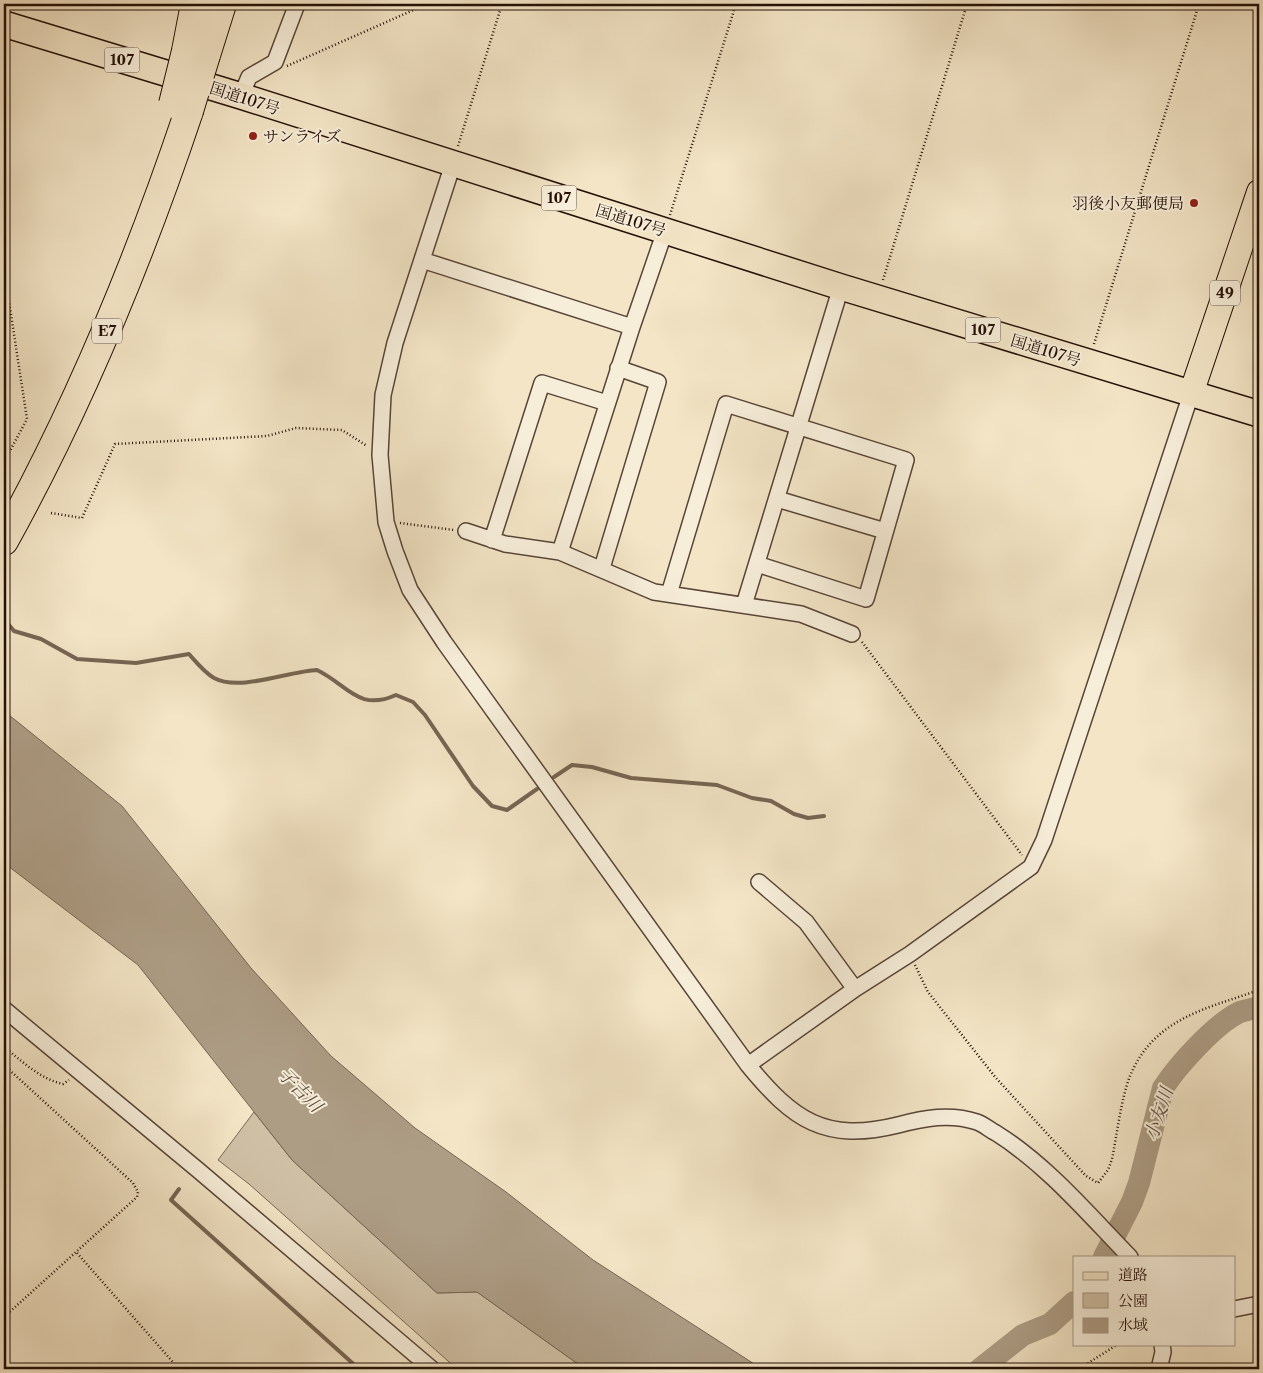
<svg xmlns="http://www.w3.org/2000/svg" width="1263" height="1373" font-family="'Libre Caslon Text','Noto Serif JP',serif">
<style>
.green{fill:#d0c1a6;stroke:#7a6856}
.water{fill:#ad9d85;stroke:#776553}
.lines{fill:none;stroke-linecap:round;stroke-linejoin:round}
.stream{stroke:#776553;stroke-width:4}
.river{stroke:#ad9d85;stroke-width:22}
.minor-casing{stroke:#584537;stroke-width:18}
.primary-casing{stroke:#251007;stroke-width:26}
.trunk-casing{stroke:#251007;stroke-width:28}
.motorway-casing{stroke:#251007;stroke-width:30}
.path{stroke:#251007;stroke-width:2.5;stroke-dasharray:1 2.5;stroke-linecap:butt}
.minor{stroke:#f7eeda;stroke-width:15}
.primary{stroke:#f3e5c6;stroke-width:24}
.trunk{stroke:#f3e5c6;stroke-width:25}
.motorway{stroke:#f3e5c6;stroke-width:28}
.motorway-bridge-casing{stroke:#251007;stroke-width:30;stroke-linecap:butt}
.motorway-bridge{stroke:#f3e5c6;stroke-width:28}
.poi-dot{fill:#8f2418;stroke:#f7eeda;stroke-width:2}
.labels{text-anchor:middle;stroke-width:4;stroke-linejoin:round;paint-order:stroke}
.shield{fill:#f7eeda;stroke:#645346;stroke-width:1}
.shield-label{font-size:15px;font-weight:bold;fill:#251007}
.street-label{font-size:16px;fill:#251007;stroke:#f7eeda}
.poi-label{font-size:16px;fill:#251007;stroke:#f7eeda;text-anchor:start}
.water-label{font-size:18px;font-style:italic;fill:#624f40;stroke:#f7eeda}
</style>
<rect width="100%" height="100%" fill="#f3e5c6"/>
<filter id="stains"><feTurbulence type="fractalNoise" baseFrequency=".004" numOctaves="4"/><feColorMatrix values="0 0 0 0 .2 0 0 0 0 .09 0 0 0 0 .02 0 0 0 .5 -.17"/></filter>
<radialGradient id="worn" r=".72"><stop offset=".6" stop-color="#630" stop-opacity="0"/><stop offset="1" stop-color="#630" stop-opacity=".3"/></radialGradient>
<path class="green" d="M254,1112L292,1160L437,1293L477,1292L585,1369H457L249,1184L218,1160Z"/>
<path class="water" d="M4,711L122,806L251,968L331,1056L415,1128L506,1192L593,1260L762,1369H585L477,1292L437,1293L292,1160L138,965L4,863Z"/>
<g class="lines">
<path class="stream" d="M4,619L14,631L41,639L77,659L136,663L189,654C197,663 204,672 214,678C240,692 289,671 317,670C348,685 358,712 396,695L413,702L425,715L473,786L492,806L507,810L537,789
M554,777L572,765L592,767L631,778L717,785L752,798L771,801L794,814L808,818L824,816
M179,1189L171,1200L359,1369"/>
<path class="river" d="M1104,1257L1132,1202L1139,1183L1163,1088C1178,1065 1216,1023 1240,1012C1246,1010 1253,1009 1259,1007
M980,1369L1023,1335L1050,1324L1074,1302"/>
<g class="minor-casing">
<path id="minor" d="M241,96L249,77L275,62L297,4
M453,164L395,343L383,395L380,455L386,522L395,551L410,590L444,642L748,1065C793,1120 825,1143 898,1125C924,1118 950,1113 977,1122C983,1124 990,1130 996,1133C1047,1165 1088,1214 1130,1257
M422,260L632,327
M777,499L885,531
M466,531L505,544L560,552L654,592L801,614L852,634
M492,540L542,383L607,403
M560,552L632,327L665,231
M602,568L658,382L618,368
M669,594L726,404L906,460L866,599L757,564
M744,605L841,287
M759,882L806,922L855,989
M4,1009L198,1170L432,1369
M748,1065L855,989L910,954L1031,867L1044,840L1191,394
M1234,1309L1259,1304
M1159,1369L1163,1352L1162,1344"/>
</g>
<g class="primary-casing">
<path id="primary" d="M1191,394L1259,192"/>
</g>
<g class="trunk-casing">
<path id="trunk" d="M4,24L241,96L841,287L1259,414"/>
</g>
<g class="motorway-casing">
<path id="motorway" d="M186,51L195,4
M206,55L222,4
M4,541C80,404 139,260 189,111"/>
</g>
<path class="path" d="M287,66L427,4
M458,146L502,4
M670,215L736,4
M4,269L27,419L4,462
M883,280L967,4
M1094,344L1199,4
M4,487L8,493
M51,513L82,518L115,444L267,436L296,428L342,430L367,446
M400,523L454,530
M862,642L1022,855
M915,965L928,992L996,1078L1086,1176L1098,1183L1108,1170L1112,1159C1117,1135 1121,1099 1130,1076C1154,1018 1206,1009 1259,990
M4,1047C22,1061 40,1079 63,1084L69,1080
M4,1065L133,1183L138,1192L137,1197L4,1317
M77,1253L179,1369
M1079,1369L1118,1344"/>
<use href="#minor" class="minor"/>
<use href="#primary" class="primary"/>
<use href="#trunk" class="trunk"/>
<use href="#motorway" class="motorway"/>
<g class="motorway-bridge-casing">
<path id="motorway-bridge" d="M173,104L186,51
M189,111L206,55"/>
</g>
<use href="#motorway-bridge" class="motorway-bridge"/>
</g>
<g class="poi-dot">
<circle cx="253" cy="136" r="5"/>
<circle cx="1194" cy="203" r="5"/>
</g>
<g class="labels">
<g class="shield">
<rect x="104.5" y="47.5" width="35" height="25" rx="4"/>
<rect x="541.5" y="185.5" width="35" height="25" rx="4"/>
<rect x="1210" y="280.5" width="30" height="25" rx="4"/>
<rect x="965.5" y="317.5" width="35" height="25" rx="4"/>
<rect x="92" y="318.5" width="30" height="25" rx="4"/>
</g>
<g class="shield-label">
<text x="122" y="65">107</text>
<text x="559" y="203">107</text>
<text x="1225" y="298">49</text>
<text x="983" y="335">107</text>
<text x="107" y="336">E7</text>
</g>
<g class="street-label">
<text transform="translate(245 98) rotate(18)" y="6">国道107号</text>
<text transform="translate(631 220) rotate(17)" y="6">国道107号</text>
<text transform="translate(1046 350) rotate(17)" y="6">国道107号</text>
</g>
<g class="poi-label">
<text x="263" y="142">サンライズ</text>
<text x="1184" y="209" text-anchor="end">羽後小友郵便局</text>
</g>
<g class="water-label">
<text transform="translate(300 1090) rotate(45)" y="6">子吉川</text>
<text transform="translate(1159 1114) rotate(-72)" y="6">小友川</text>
</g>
</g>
<rect width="1263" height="1373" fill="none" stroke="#f3e5c6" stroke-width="20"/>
<rect x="5" y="5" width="1253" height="1363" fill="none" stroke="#251007" stroke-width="2.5"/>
<rect x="10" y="10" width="1243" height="1353" fill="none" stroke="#251007"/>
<rect x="1073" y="1256" width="162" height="90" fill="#f7eeda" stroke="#a39586"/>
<rect x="1083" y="1272" width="25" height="8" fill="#f3e5c6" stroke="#a39586"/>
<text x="1118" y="1280" font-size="15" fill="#251007">道路</text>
<rect x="1083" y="1293" width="25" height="15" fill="#d0c1a6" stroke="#a39586"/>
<text x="1118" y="1306" font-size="15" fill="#251007">公園</text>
<rect x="1083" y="1318" width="25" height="15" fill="#ad9d85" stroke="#a39586"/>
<text x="1118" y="1330" font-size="15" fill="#251007">水域</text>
<rect width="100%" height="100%" filter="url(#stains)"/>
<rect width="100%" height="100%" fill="url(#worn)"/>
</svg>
